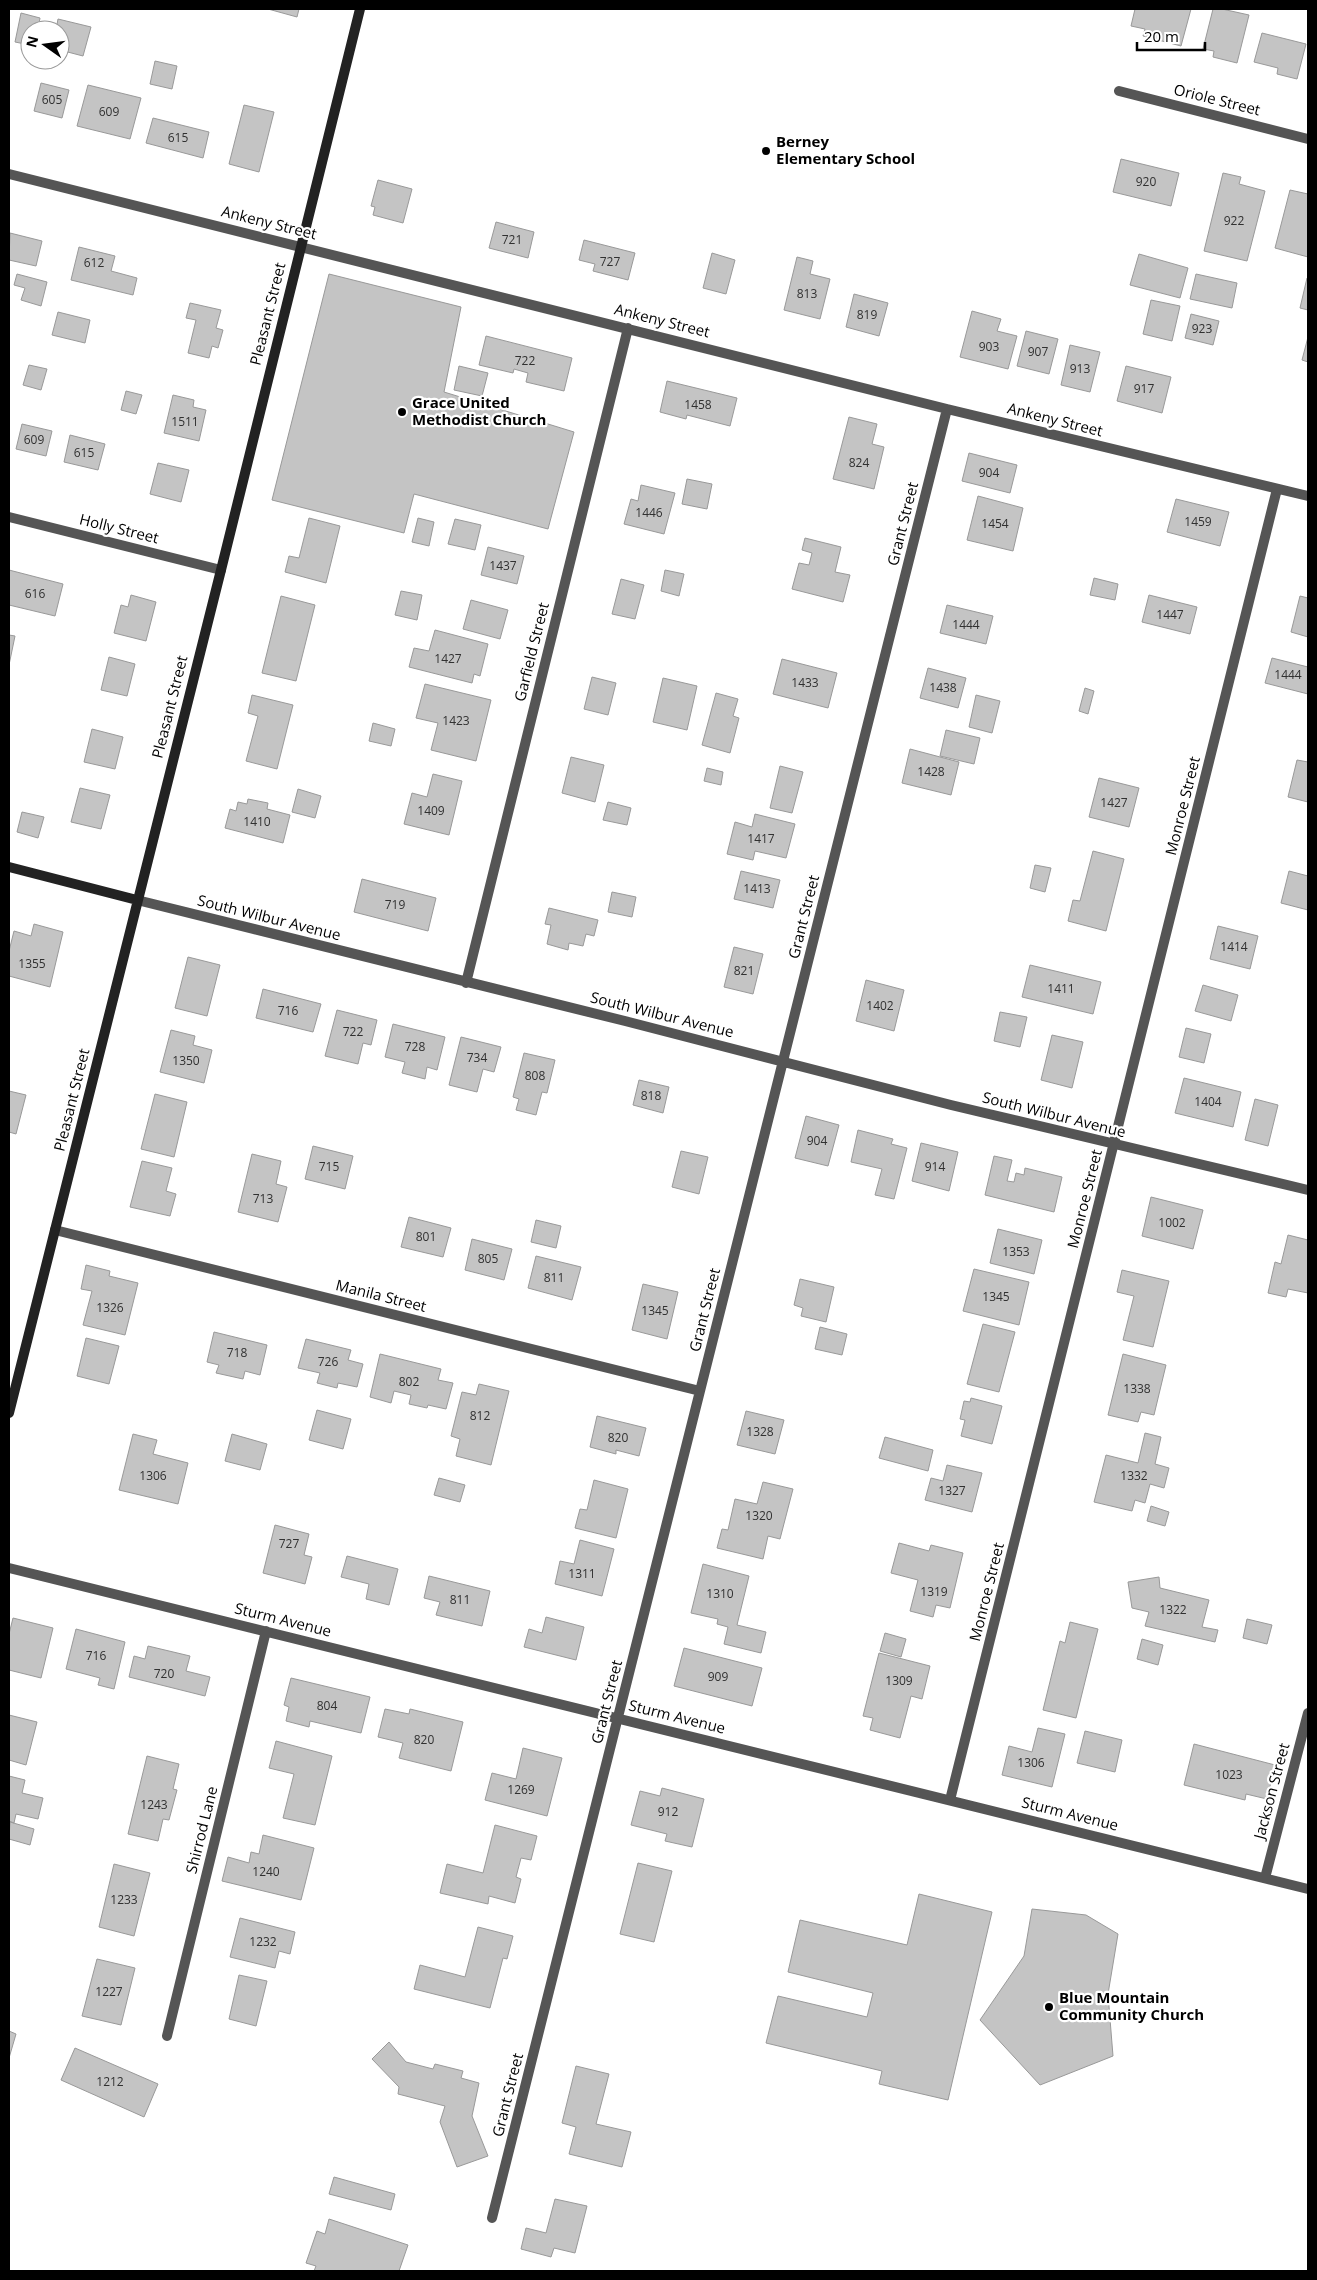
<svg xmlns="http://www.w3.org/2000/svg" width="1317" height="2280" font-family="'Open Sans',sans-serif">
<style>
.building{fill:#c4c4c4;stroke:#999}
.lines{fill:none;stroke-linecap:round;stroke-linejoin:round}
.street{stroke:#555;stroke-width:10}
.secondary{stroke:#222;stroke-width:10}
.poi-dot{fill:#000;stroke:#fff;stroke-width:2}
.labels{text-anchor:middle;stroke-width:4.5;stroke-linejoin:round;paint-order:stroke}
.number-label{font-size:12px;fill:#313131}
.street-label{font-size:15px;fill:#000;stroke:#fff}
.poi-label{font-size:15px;font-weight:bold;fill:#000;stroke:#fff;text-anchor:start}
</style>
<rect width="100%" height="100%" fill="#fff"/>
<path class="building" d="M268,9H299L297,17Z
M1135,9H1191L1181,46L1143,36L1145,29L1131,26Z
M1213,9H1222L1249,15L1237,63L1213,57L1214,51L1203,49Z
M21,13L40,18L38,30H30V45L15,42Z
M58,19L91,27L83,56L60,50V30H56Z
M1262,33L1306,44L1297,79L1277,74L1278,68L1254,62Z
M155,61L177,66L172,89L150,84Z
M41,83L69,90L62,118L34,111Z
M88,85L141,98L130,139L77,126Z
M244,105L274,112L259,172L229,164Z
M153,118L209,132L203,158L146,143Z
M1121,159L1179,173L1171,206L1113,192Z
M1223,173L1241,177L1239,184L1265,191L1247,261L1204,251Z
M378,180L412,189L403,223L373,215L375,207L371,206Z
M1290,190L1308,194V257L1275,248Z
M496,222L534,232L528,258L489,248Z
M10,233L42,241L36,266L9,260Z
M584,240L635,253L628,280L593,271L595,264L579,260Z
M79,247L115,256L111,271L137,278L133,295L71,280Z
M712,253L735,260L726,294L703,288Z
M1139,254L1188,268L1180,298L1130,285Z
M797,257L813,261L810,274L830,279L820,319L784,310Z
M17,274L47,282L41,306L21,300L25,288L14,285Z
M329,274L461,307L444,392L574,432L548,529L414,494L404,533L272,500Z
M1196,274L1237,283L1232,308L1190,299Z
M1307,278H1308V310L1300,308Z
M854,294L888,303L879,336L846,327Z
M1151,300L1180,306L1172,341L1143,334Z
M190,303L221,310L216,328L223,330L218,348L212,346L209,358L188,353L196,320L186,318Z
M972,311L1001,319L997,331L1017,336L1008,369L960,357Z
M58,312L90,320L85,343L52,335Z
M1191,314L1219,321L1213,345L1185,338Z
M1026,331L1058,339L1049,374L1017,366Z
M486,336L572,358L564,391L526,382L528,373L514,369L513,373L479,365Z
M1308,337V362L1302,360Z
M1070,345L1100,352L1090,392L1061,385Z
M29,365L47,369L41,390L23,385Z
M459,366L488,373L482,396L454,390Z
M1126,366L1171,377L1162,413L1117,401Z
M667,381L737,398L730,426L687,415L686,419L660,412Z
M126,391L142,395L136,414L121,410Z
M173,395L194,400L193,407L206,410L199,441L164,433Z
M849,417L877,424L872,444L884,447L874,489L833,479Z
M22,424L52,431L46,456L16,449Z
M70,435L105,444L98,470L64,462Z
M969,453L1017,465L1010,493L962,481Z
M158,463L189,470L181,502L150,494Z
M687,479L712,484L707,509L682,504Z
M641,485L675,493L664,534L624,524L631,499L638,501Z
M978,496L1023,508L1013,551L967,540Z
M1176,499L1229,512L1220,546L1167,532Z
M309,518L340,526L326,583L285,572L289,556L299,558Z
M418,518L434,522L429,546L412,542Z
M455,519L481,525L475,550L448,544Z
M805,538L841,547L835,572L850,575L843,602L792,589L799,563L809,565L812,553L802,550Z
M488,547L524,556L517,584L481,575Z
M9,570L63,584L55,616L9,605Z
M665,570L684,574L679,596L661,591Z
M1094,578L1118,584L1115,600L1090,595Z
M621,579L644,585L635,619L612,614Z
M401,591L422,595L417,620L395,615Z
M131,595L156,602L146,641L114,633L121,605L128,607Z
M1149,595L1197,607L1190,634L1142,622Z
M281,596L315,605L296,681L262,673Z
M1300,596L1308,598V637L1291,632Z
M471,600L508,610L500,639L463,629Z
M947,605L993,616L986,644L940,633Z
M435,630L488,644L480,676L474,674L472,683L409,667L414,648L429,651Z
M9,635L15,636L9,665Z
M109,657L135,664L127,696L101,690Z
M1272,658L1308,667V694L1265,683Z
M782,659L837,673L828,708L773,694Z
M928,668L966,678L958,708L920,698Z
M592,677L616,683L608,715L584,709Z
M663,678L697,686L687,730L653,722Z
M425,684L491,700L476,761L431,750L438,723L416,718Z
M1085,688L1094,691L1088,714L1079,711Z
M716,693L738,699L733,716L739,718L730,753L702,745Z
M252,695L293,705L277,769L246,761L258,716L248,713Z
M976,695L1000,701L992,733L969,727Z
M373,723L395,729L391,746L369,741Z
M92,729L123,737L115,769L84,762Z
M946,730L980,738L974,764L940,756Z
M910,749L959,762L951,795L902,783Z
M571,757L604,765L595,802L562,793Z
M1297,760L1308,762V802L1288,797Z
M780,766L803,772L792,813L770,808Z
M707,768L723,772L721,785L704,781Z
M433,774L462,781L449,835L404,824L412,793L427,797Z
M1099,778L1139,788L1129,827L1089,817Z
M80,788L110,795L101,829L71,822Z
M298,789L321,796L315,818L292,812Z
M248,799L268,803L267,809L290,815L283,843L225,828L230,809L236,811L238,802L247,804Z
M608,802L631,808L627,825L603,820Z
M22,812L44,817L38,838L17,832Z
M755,814L795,824L786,858L755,851L753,860L727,854L735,822L752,827Z
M1093,851L1124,859L1106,931L1068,921L1073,900L1080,901Z
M1035,865L1051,868L1045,892L1030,888Z
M741,871L780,880L773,908L734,899Z
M1289,871L1308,876V910L1281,903Z
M362,879L436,898L428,931L354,912Z
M612,892L636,897L632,917L608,912Z
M549,908L598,920L594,936L586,934L583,946L569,943L568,950L547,944L551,925L545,924Z
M34,924L63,932L50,987L9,976V951L14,931L31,936Z
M1218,926L1258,936L1250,969L1210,959Z
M734,947L763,954L753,994L724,987Z
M188,957L220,965L207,1016L175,1008Z
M1030,965L1101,982L1093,1014L1022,997Z
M866,980L904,990L894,1031L856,1021Z
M1203,985L1238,995L1231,1021L1195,1011Z
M263,989L321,1004L313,1032L256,1018Z
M337,1010L377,1020L371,1045L363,1043L358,1064L325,1056Z
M1000,1012L1027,1017L1020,1047L994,1041Z
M393,1024L445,1037L437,1070L427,1067L425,1079L402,1073L405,1062L385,1057Z
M1186,1028L1211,1034L1204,1063L1179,1057Z
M171,1030L195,1036L193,1045L212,1050L204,1083L160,1072Z
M1052,1035L1083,1042L1072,1088L1041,1080Z
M461,1037L501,1047L494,1072L483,1069L477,1092L449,1085Z
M524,1053L555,1060L547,1093L542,1092L536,1115L516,1110L519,1099L513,1097Z
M1184,1078L1241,1092L1233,1127L1175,1113Z
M639,1080L669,1087L663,1113L633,1105Z
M9,1091L26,1095L16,1134L9,1132Z
M155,1094L187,1102L174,1157L141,1149Z
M1255,1099L1278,1105L1268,1146L1245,1140Z
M806,1116L839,1125L828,1166L795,1158Z
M858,1130L893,1139L891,1144L907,1148L894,1199L875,1195L882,1169L851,1162Z
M921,1143L958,1152L949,1191L912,1181Z
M313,1146L353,1156L345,1189L305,1179Z
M681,1151L708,1157L699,1194L672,1187Z
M252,1154L281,1161L276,1184L287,1187L278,1222L238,1212Z
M994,1156L1012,1160L1007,1181L1014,1182L1016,1173L1024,1175L1025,1168L1062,1177L1054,1212L985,1195Z
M142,1161L172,1168L166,1191L176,1194L170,1216L130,1207Z
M1151,1197L1203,1210L1193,1249L1142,1236Z
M409,1217L451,1228L443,1257L401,1247Z
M536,1220L561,1226L556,1248L531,1242Z
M998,1229L1042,1240L1034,1274L990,1263Z
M1288,1235L1308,1240V1293L1288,1289L1286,1297L1268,1293L1275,1262L1281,1264Z
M472,1239L512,1249L504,1280L465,1270Z
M536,1256L581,1267L572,1300L528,1288Z
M86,1265L110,1271L109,1276L138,1283L125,1335L83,1325L92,1291L81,1289Z
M974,1269L1029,1282L1019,1325L963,1311Z
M1122,1270L1169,1281L1153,1347L1123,1340L1134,1296L1117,1292Z
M800,1279L834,1287L826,1322L801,1316L803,1308L794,1305Z
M643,1284L678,1292L667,1339L632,1330Z
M983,1324L1015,1332L999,1392L967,1384Z
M820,1327L847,1334L842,1355L815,1349Z
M214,1332L267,1345L260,1375L245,1371L243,1379L216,1373L219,1365L207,1362Z
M86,1338L119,1346L109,1384L77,1376Z
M306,1339L351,1350L348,1360L363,1364L357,1387L338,1383L337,1388L317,1383L320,1373L298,1368Z
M380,1354L441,1369L438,1380L453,1383L446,1409L428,1405L427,1408L409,1404L411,1395L394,1391L391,1403L370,1397Z
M1123,1354L1166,1365L1154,1415L1141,1412L1138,1422L1108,1415Z
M479,1384L509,1391L491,1465L456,1456L460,1439L451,1436L462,1392L476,1395Z
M971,1398L1002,1406L992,1444L961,1436L965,1420L960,1419L964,1401L970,1402Z
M317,1410L351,1419L343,1449L309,1440Z
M746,1411L784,1420L775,1454L737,1445Z
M597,1416L646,1428L639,1456L616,1450V1454L590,1447Z
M1145,1433L1161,1437L1155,1464L1169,1468L1164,1488L1150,1484L1145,1503L1135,1500L1132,1511L1094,1502L1106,1455L1138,1463Z
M133,1434L157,1440L153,1454L188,1463L178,1504L119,1490Z
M232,1434L267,1444L260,1470L225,1461Z
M885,1437L933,1450L928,1471L879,1458Z
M947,1465L982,1473L972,1512L925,1500L931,1478L943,1481Z
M439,1478L465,1485L460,1502L434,1495Z
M594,1480L628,1489L616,1538L575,1528L580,1509L587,1510Z
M763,1482L793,1489L780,1539L768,1536L763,1559L717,1548L722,1529L728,1530L735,1499L757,1504Z
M1151,1506L1169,1512L1165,1526L1147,1521Z
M275,1525L309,1534L304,1555L312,1557L305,1584L263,1573Z
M580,1540L614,1549L602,1596L555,1584L560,1561L574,1564Z
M899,1543L929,1551L931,1545L963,1553L950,1608L936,1605L933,1617L910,1611L918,1580L891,1573Z
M347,1556L398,1569L389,1605L366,1599L369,1584L341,1577Z
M703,1564L749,1576L737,1625L766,1632L761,1653L724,1644L728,1627L717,1624L718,1619L691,1613Z
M429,1576L490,1591L482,1626L436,1615L440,1602L424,1598Z
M1159,1577L1160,1588L1209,1600L1202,1627L1218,1630L1215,1642L1145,1626L1149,1612L1132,1608L1128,1582Z
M546,1617L584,1627L576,1660L524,1647L529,1629L542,1633Z
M13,1618L53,1628L41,1678L9,1670V1634Z
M1247,1619L1272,1625L1267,1644L1243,1638Z
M1070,1622L1098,1629L1076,1718L1043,1710L1060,1641L1065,1643Z
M76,1629L125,1642L114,1689L98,1685L100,1678L66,1669Z
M885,1633L906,1639L901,1657L880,1651Z
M1142,1639L1163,1645L1158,1665L1137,1659Z
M148,1646L190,1656L186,1671L210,1677L205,1696L129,1677L134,1656L145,1659Z
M684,1648L762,1668L752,1706L674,1686Z
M879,1653L930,1666L922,1699L911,1696L900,1738L870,1730L873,1718L863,1716Z
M291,1678L370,1697L361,1733L310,1721L309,1727L286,1721L289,1707L284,1705Z
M385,1709L409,1714L410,1709L463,1722L451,1771L399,1758L403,1743L378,1737Z
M9,1715L37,1722L26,1765L9,1760Z
M1038,1728L1065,1734L1052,1787L1002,1775L1009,1746L1032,1752Z
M1085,1731L1122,1740L1115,1772L1077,1763Z
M276,1741L332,1756L315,1825L283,1818L294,1774L269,1768Z
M1194,1744L1275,1765L1267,1799L1246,1794L1245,1800L1184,1785Z
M523,1748L562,1758L547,1816L485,1800L492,1773L516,1779Z
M147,1756L179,1764L173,1789L177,1790L169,1820L163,1819L158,1841L128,1834Z
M9,1776L25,1780L22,1793L43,1798L38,1819L16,1814L14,1823L9,1821Z
M662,1788L704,1799L692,1847L665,1841L667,1834L631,1825L640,1791L660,1796Z
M10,1822L34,1829L30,1845L9,1839Z
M495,1825L537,1836L531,1860L521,1858L516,1877L521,1879L515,1903L489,1896L488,1904L440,1893L447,1864L483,1873Z
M263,1835L314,1848L301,1900L222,1881L228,1857L249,1863L251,1852L259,1854Z
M638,1863L672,1871L654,1942L620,1934Z
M114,1864L150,1873L134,1936L99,1927Z
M919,1894L992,1912L948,2100L879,2084L882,2071L766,2043L778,1996L867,2017L873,1993L788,1972L800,1920L907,1945Z
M1032,1909L1086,1915L1118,1934L1108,1994L1113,2056L1040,2085L980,2020L1024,1956Z
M240,1918L295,1932L290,1954L279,1951L275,1968L230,1957Z
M478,1927L513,1936L507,1959L503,1958L490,2008L414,1989L420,1965L465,1977Z
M97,1959L135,1968L121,2025L82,2016Z
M239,1975L267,1981L256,2026L229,2019Z
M9,2031L16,2034L9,2058Z
M389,2042L406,2062L433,2069L435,2064L463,2071L461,2078L479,2083L472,2116L488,2156L457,2167L440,2122L445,2106L398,2094L399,2087L372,2059Z
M75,2048L158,2084L144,2117L61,2080Z
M576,2066L609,2074L596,2124L631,2132L622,2167L569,2154L576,2127L562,2123Z
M334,2177L395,2194L391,2210L329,2194Z
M555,2199L587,2206L575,2253L554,2248L551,2257L521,2249L526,2228L546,2233Z
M329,2219L408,2245L399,2271H314L316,2266L306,2263L317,2231L325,2234Z"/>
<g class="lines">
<path class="street" d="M1119,91L1308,139
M9,174L947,409L1308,496
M9,517L221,570
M137,900L625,1021L951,1105L1308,1190
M466,983L628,328
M55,1230L700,1391
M9,1568L1308,1889
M950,1800L1277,489
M1265,1878L1308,1713
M167,2036L266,1631
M492,2218L947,409"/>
<path class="secondary" d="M9,867L137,900
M9,1413L221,570L360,9"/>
</g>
<g class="poi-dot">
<circle cx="766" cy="151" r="5"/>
<circle cx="402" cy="412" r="5"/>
<circle cx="1049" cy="2007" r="5"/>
</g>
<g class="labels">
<g class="number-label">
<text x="52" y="104">605</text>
<text x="109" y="116">609</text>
<text x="178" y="142">615</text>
<text x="1146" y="186">920</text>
<text x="1234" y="225">922</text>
<text x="512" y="244">721</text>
<text x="610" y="266">727</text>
<text x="94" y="267">612</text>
<text x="807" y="298">813</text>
<text x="867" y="319">819</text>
<text x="1202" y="333">923</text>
<text x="989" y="351">903</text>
<text x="1038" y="356">907</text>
<text x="525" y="365">722</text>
<text x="1080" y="373">913</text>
<text x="1144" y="393">917</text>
<text x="698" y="409">1458</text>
<text x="185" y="426">1511</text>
<text x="34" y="444">609</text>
<text x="84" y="457">615</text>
<text x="859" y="467">824</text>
<text x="989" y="477">904</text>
<text x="649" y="517">1446</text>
<text x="1198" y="526">1459</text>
<text x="995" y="528">1454</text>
<text x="503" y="570">1437</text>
<text x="35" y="598">616</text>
<text x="1170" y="619">1447</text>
<text x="966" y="629">1444</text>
<text x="448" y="663">1427</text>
<text x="1288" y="679">1444</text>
<text x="805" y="687">1433</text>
<text x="943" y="692">1438</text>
<text x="456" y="725">1423</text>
<text x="931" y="776">1428</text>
<text x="1114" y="807">1427</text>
<text x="431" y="815">1409</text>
<text x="257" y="826">1410</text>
<text x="761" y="843">1417</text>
<text x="757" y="893">1413</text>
<text x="395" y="909">719</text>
<text x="1234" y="951">1414</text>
<text x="32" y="968">1355</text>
<text x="744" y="975">821</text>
<text x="1061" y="993">1411</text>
<text x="880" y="1010">1402</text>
<text x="288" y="1015">716</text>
<text x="353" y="1036">722</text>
<text x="415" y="1051">728</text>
<text x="477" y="1062">734</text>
<text x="186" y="1065">1350</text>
<text x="535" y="1080">808</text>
<text x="651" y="1100">818</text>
<text x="1208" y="1106">1404</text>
<text x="817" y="1145">904</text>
<text x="329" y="1171">715</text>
<text x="935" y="1171">914</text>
<text x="263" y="1203">713</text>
<text x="1172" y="1227">1002</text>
<text x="426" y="1241">801</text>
<text x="1016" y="1256">1353</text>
<text x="488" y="1263">805</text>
<text x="554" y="1282">811</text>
<text x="996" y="1301">1345</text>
<text x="110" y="1312">1326</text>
<text x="655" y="1315">1345</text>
<text x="237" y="1357">718</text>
<text x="328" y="1366">726</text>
<text x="409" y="1386">802</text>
<text x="1137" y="1393">1338</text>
<text x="480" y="1420">812</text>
<text x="760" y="1436">1328</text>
<text x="618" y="1442">820</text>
<text x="153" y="1480">1306</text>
<text x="1134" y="1480">1332</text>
<text x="952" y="1495">1327</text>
<text x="759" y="1520">1320</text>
<text x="289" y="1548">727</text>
<text x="582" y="1578">1311</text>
<text x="934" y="1596">1319</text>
<text x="720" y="1598">1310</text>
<text x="460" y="1604">811</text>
<text x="1173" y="1614">1322</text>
<text x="96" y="1660">716</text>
<text x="164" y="1678">720</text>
<text x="718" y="1681">909</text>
<text x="899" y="1685">1309</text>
<text x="327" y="1710">804</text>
<text x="424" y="1744">820</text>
<text x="1031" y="1767">1306</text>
<text x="1229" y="1779">1023</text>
<text x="521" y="1794">1269</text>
<text x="154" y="1809">1243</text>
<text x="668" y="1816">912</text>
<text x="266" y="1876">1240</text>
<text x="124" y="1904">1233</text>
<text x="263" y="1946">1232</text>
<text x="109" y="1996">1227</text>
<text x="110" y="2086">1212</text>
</g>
<g class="street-label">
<text transform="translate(1217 100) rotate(14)" y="5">Oriole Street</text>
<text transform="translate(269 223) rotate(14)" y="5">Ankeny Street</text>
<text transform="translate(268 314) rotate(-76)" y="5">Pleasant Street</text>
<text transform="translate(662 321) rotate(14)" y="5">Ankeny Street</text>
<text transform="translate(1055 420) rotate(14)" y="5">Ankeny Street</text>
<text transform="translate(903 524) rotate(-76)" y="5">Grant Street</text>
<text transform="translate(119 529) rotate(14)" y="5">Holly Street</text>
<text transform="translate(532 652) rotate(-76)" y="5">Garfield Street</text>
<text transform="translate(170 707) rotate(-76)" y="5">Pleasant Street</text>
<text transform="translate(1183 806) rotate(-76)" y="5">Monroe Street</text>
<text transform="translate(804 917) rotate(-76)" y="5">Grant Street</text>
<text transform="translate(269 918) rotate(14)" y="5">South Wilbur Avenue</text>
<text transform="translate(662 1015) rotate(14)" y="5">South Wilbur Avenue</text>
<text transform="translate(72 1100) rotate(-76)" y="5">Pleasant Street</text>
<text transform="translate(1054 1115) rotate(14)" y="5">South Wilbur Avenue</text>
<text transform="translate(1085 1199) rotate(-76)" y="5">Monroe Street</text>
<text transform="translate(381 1296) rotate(14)" y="5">Manila Street</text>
<text transform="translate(705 1310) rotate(-76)" y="5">Grant Street</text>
<text transform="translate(987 1592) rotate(-76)" y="5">Monroe Street</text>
<text transform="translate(283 1620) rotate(14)" y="5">Sturm Avenue</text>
<text transform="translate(607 1702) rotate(-76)" y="5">Grant Street</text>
<text transform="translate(677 1717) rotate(14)" y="5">Sturm Avenue</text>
<text transform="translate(1272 1791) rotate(-75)" y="5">Jackson Street</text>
<text transform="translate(1070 1814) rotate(14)" y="5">Sturm Avenue</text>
<text transform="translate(202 1830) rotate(-76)" y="5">Shirrod Lane</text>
<text transform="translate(508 2095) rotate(-76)" y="5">Grant Street</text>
</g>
<g class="poi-label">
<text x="776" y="147">Berney<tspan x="776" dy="17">Elementary School</tspan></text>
<text x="412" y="408">Grace United<tspan x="412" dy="17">Methodist Church</tspan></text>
<text x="1059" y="2003">Blue Mountain<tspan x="1059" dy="17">Community Church</tspan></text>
</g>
</g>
<rect width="1317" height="2280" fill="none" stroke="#000000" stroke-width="20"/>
<g transform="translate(45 45) rotate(284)"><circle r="24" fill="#ffffff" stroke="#999999"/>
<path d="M0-4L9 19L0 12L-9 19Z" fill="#000000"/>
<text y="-8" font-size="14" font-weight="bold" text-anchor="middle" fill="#000000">N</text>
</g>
<path d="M1137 42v8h68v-8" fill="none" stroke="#000000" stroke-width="2.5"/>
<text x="1144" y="42" font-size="15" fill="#000000" stroke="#ffffff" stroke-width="4" paint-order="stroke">20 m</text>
</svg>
